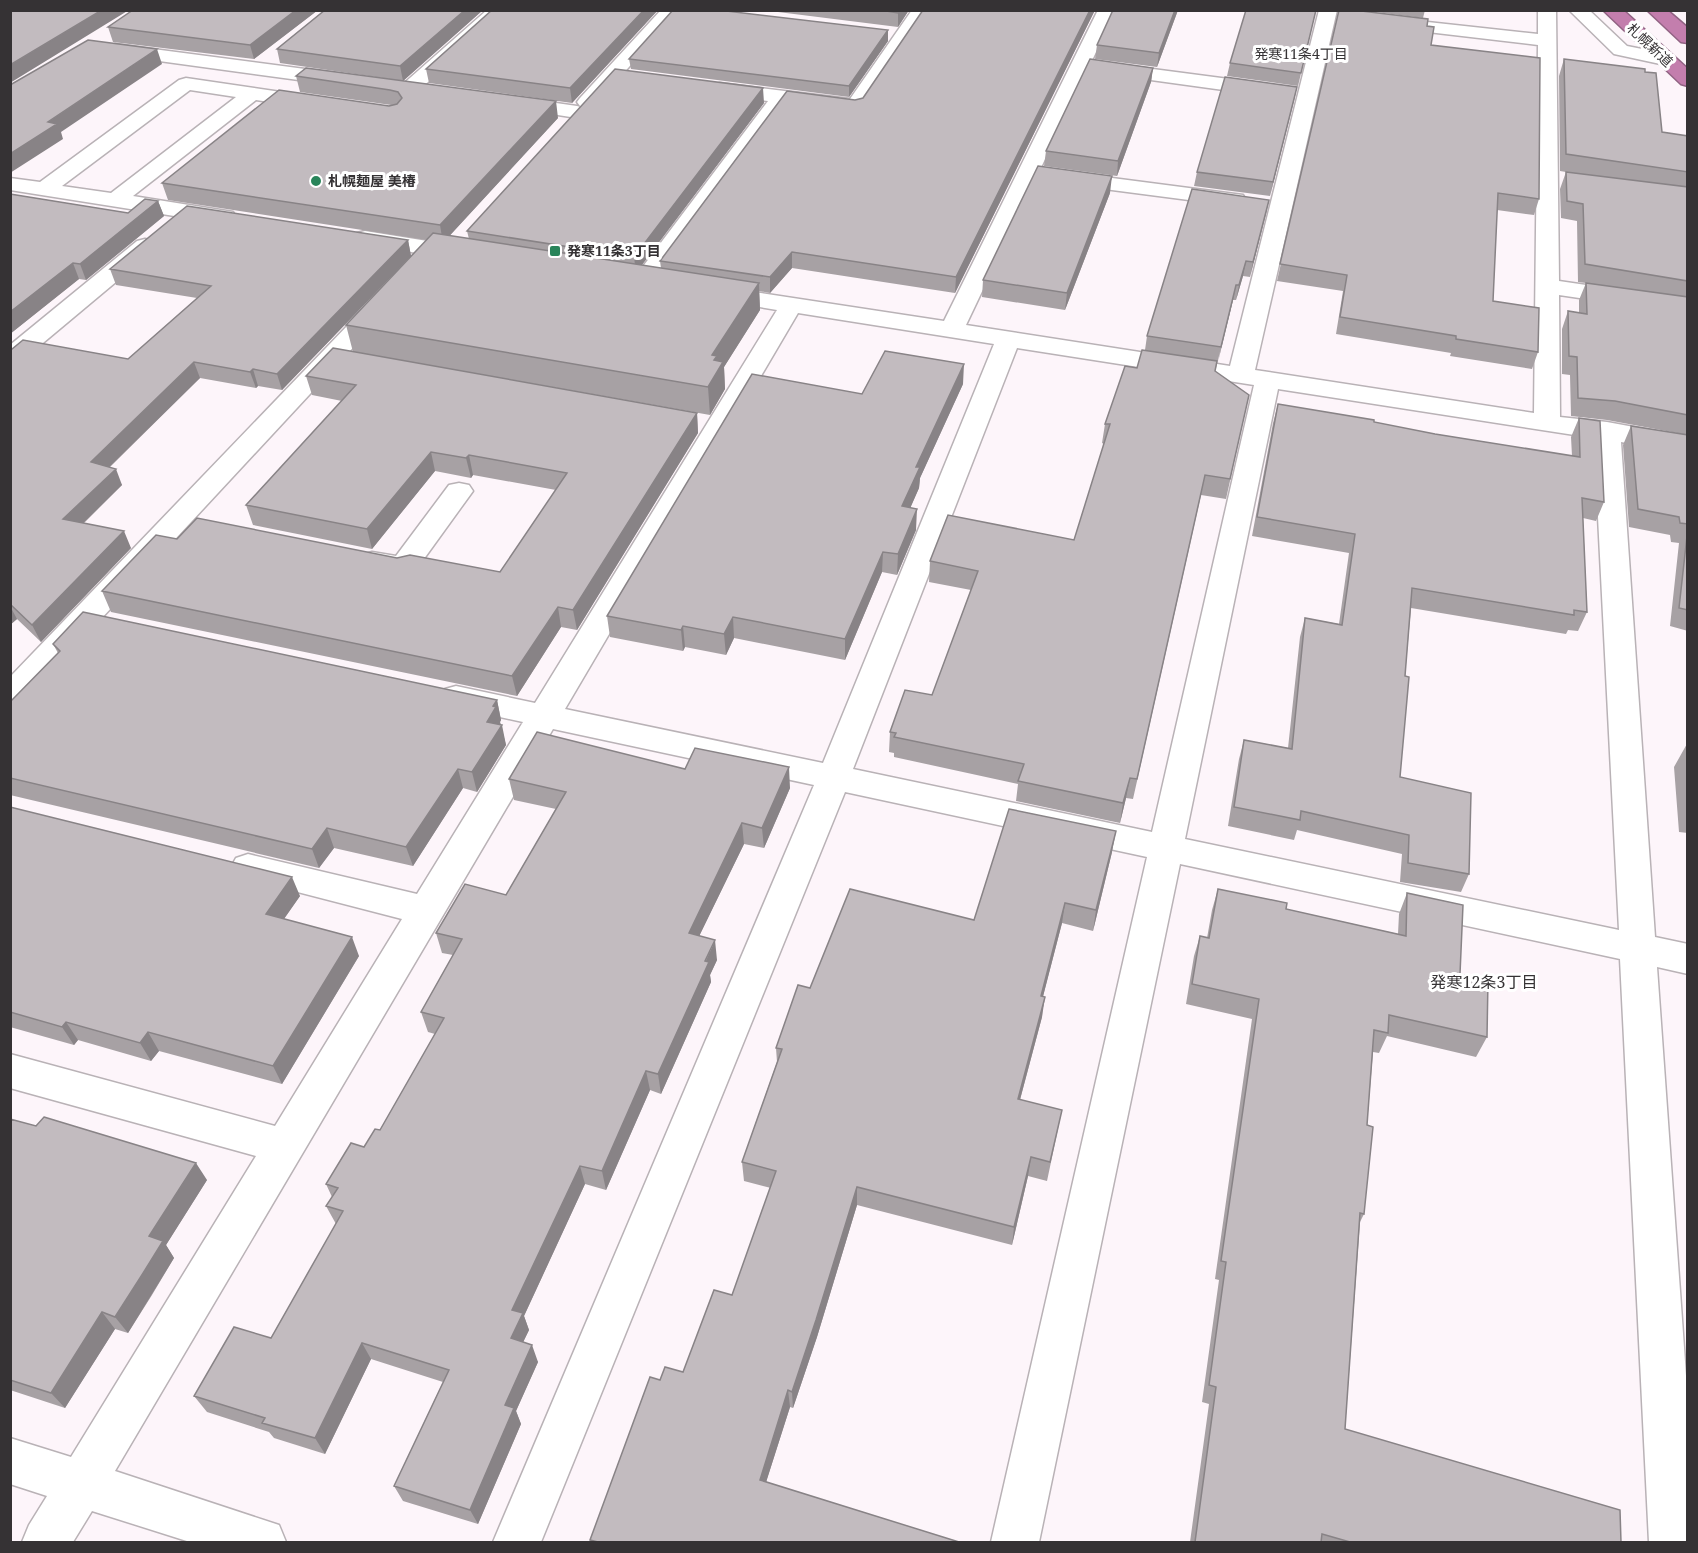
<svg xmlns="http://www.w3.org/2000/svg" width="1698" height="1553" font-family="'Noto Serif','Noto Sans JP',serif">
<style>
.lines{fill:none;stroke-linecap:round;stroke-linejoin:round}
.minor-casing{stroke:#b9b2b6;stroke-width:3}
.highway-casing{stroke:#916383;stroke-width:3}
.minor{fill:#fff;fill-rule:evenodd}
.highway{fill:#c37ead;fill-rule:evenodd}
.wall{fill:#a7a1a4}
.shaded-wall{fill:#888386}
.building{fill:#c2bbbf;stroke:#888386;stroke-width:1.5}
.poi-dot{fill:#29845a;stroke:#fff;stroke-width:2}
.labels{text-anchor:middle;stroke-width:6;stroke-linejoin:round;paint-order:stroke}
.far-street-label{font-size:14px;fill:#353234;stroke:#fff}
.far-neighbourhood-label{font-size:14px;fill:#353234;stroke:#fff}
.far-poi-label{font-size:14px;font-weight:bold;fill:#353234;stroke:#fff;text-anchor:start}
.neighbourhood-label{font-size:16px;fill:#353234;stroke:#fff}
</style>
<rect width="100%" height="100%" fill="#fdf5fa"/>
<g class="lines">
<g class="minor-casing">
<path id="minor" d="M487,10H507L416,93H402L399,89L402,85Z
M661,10H680L594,106H580L577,102L580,98Z
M912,10H930L862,110L855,112L786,103L651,287H635L631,282L635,277L768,101L713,93L710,89L713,85L720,83L850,99Z
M1098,10H1116L966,325L1230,366L1319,10H1337L1255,370L1534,413L1538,45L1385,27L1382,23L1385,19L1391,18L1538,34V10H1556L1559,281L1688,300V314L1559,295L1560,417L1607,422L1688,437V453L1621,442L1655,937L1688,944V974L1657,967L1688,1404V1542H1649L1620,959L1180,864L1039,1542H991L1147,857L845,792L541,1542H493L814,785L553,729L115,1471L279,1525L286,1542H190L92,1511L73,1542H22L29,1525L47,1496L10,1484V1438L71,1457L256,1156L10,1088V1054L275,1126L402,919L236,876L231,867L236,858L248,854L417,894L523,722L445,705L440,697L445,689L456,686L535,703L777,310L707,298L703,293L707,288L715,286L944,321ZM798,313L994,344L823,763L565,709ZM1017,348L1254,385L1152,832L853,769ZM1278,389L1594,438L1619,930L1185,839Z
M1569,10H1589L1627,46L1672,55L1674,59L1665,65L1614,54Z
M115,44L343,74L353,80L343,86L108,54L106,50Z
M1107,63L1267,84L1277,90L1267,96L1100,73L1097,69L1100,65Z
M186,78L315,97L322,99L325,103L322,107L315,109L256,100L133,196L233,212L236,217L233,222L225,224L10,190V178L40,182L179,80ZM190,90L236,97L111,193L62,186Z
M514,97L577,106L584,108L587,112L584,116L577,118L507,107L504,103L507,99Z
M1066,172L1235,194L1243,195L1246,200L1243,205L1235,206L1058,183L1055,178L1058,173Z
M365,231L465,247L473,249L476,254L473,259L465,261L357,243L354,238L357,233Z
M145,239L153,241L156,246L153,251L19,363L10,365V345L137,241Z
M380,298L388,300L392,305L388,310L21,705L10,708V677L372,300Z
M459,483L469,485L473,491L413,574L403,576L362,567L358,561L362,555L372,552L396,556L449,485Z"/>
</g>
<g class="highway-casing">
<path id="highway" d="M1603,10H1623L1688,69V86L1681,84Z
M1647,10H1667L1688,28V43L1681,42Z"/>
</g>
<use href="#minor" class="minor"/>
<use href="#highway" class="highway"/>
</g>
<path class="wall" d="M318,10L254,59L113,42L108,27Z
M325,10H483L403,81L280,63L277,49Z
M492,10H658L572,103L429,83L426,69Z
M762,10H909L898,27Z
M1095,10L955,293L792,268L770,293L759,291L760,310L724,367L725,389L710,415L353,352L346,325L427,240L168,200L162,183L391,105L300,92L296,76L306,68L558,118L449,236L469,239L467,231L764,103L641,265L661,268L660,261L855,100L863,98Z
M1178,10L1157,67L1095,59L1097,45Z
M1245,10H1316L1298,86L1227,76L1230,63L1246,11Z
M1339,10L1427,26L1431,45L1539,199L1534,215L1497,210L1493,301L1538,352L1532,369L1450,356L1451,353L1336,334L1343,291L1277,281Z
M1360,10H1425L1423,18Z
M888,41L849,97L631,69L629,59Z
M1564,59L1662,132L1688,136V435L1607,420L1571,416L1570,375L1562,374V329L1568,311L1579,313V300L1586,283L1578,282L1577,221L1561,218L1560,189L1566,172L1560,171L1559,76Z
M1153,68L1151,82L1117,176L1044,166L1046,151Z
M1297,87L1270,196L1194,186L1197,172Z
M1110,193L1065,310L982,297L983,280Z
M10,194L128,213L158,201L164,216L86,280L79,279L10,334Z
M1269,200L1250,277L1243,276L1236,300H1233L1215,372L1249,395L1226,499L1201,495L1133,799L1126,798L1120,823L1016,801L1018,784L894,757V753L889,752L890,732L932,695L971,590L929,582L930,561L1074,540L1104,444L1102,443L1105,424L1137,368L1145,350L1147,336Z
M408,240L411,256L282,390L258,386L256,388L200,378L110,467L122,485L84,523L131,548L41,642L17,619L10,625V349L128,359L197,298L116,285L110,269Z
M306,376L697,413L698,433L577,630L561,627L517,696L111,612L102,591L177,539L397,558L500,572L556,490L473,475L471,478L435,471L372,549L253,525L246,505L342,401L312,395Z
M963,384L920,478L919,488L910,508L916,530L897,575L882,572L845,660L734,638L726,655L685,647L683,651L610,637L607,616L862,394Z
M1278,404L1435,434L1572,456L1571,437L1579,418L1604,502L1596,521L1583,518L1587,612L1578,631L1568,630L1566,634L1411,608L1405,676L1400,777L1469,874L1461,892L1400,882L1402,854L1297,830L1294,840L1228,826L1239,759L1244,740L1288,748L1300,637L1305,618L1339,624L1349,553L1252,536L1273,423Z
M1631,426L1688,435V631L1670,626L1679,543L1671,542L1670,535L1629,527L1623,445Z
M53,644L497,700L501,720L500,722L506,745L477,792L463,788L413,866L334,848L319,868L10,795V702L58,653Z
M1688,742V833L1679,832L1674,767Z
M685,769L790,788L764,848L744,844L699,936L717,960L710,975L711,982L661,1094L650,1090L606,1190L585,1184L524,1316L529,1330L523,1342L538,1362L516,1411L521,1424L478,1524L403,1501L394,1486L443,1382L371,1359L325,1454L274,1438L269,1432L207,1412L194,1396L271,1338L336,1224L326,1206L332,1197L326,1184L364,1147L380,1130L435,1034L428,1032L421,1012L453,955L442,953L436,933L506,895L556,809L514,800L509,779Z
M10,807L300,896L284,919L359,956L282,1084L159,1051L151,1061L78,1040L74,1045L10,1027Z
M1112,852L1093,931L1062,923L1043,996L1042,1017L1020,1100L1062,1110L1047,1181L1028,1176L1012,1245L857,1205L817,1337L793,1408L790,1407L766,1482L959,1542H591L590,1540L660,1380L683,1372L732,1295L771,1188L744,1181L742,1162L777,1062L776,1048L810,988L974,920Z
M1218,889L1286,909L1398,934L1399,914L1407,893L1460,974L1487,1037L1476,1057L1387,1036L1379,1053L1373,1052L1367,1125L1364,1214L1360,1222L1345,1429L1621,1542H1190L1209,1404L1202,1402L1219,1280L1215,1279L1252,1019L1186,1004L1194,956L1200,936L1207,938L1212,910Z
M10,1119L207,1180L166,1245L174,1258L152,1295L128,1333L115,1329L65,1408L10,1390Z"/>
<path class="shaded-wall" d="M102,10H129L10,83V65Z
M296,10H318L254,59L250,45Z
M465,10H483L403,81L400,66Z
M644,10H658L572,103L570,88Z
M900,10H909L898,27V13Z
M1090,10H1095L955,293L956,277Z
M1175,10H1178L1157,67L1159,53Z
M888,30V41L849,97V86Z
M157,49L162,64L61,132L63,139L10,173V154L48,122Z
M1153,68L1151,82L1117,176L1118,161Z
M1297,87L1294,101L1270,196L1273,182Z
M763,88L764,103L636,273L634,257Z
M556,101L558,118L443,243L440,225Z
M1112,176L1110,193L1065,310L1067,293Z
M1269,200L1266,214L1250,277L1253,262Z
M158,201L164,216L86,280L80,264Z
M408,240L411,256L282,390L277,374Z
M792,252V268L770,293V277Z
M1246,261L1243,276L1236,300L1239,285Z
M73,263L79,279L10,334V312Z
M759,283L760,310L724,367L725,389L710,415L708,387L712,355Z
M1236,285L1233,300L1218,362L1221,347Z
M194,362L200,378L98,478L91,462Z
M964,364L963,384L920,478L919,488L902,527V506L916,467Z
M253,369L258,386L256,388L250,372Z
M697,413L698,433L577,630L573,610Z
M431,452L435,471L372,549L367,529Z
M469,455L473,475L471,478L466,458Z
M116,469L122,485L71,535L63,519Z
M917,509L916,530L897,575L898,554Z
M124,531L131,548L41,642L32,625Z
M883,552L882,572L845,660V639Z
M10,606L17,619L10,625Z
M558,607L561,627L517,696L512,676Z
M733,617L734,638L726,655L724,634Z
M683,626L685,647L683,651L681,630Z
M497,700L501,720L500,722L501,726L487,722L493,706Z
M502,725L506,745L477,792L472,772Z
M789,767L790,788L764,848L762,828Z
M458,769L463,788L413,866L406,847Z
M1130,778L1126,798L1120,823L1123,803Z
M742,823L744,844L691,953L689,933Z
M327,828L334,848L319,868L312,849Z
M1116,831L1112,852L1093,931L1096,910Z
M292,877L300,896L274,933L266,914Z
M1065,903L1062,923L1038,1016L1041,996Z
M352,937L359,956L282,1084L273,1066Z
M715,940L717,960L710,975L711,982L661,1094L658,1074Z
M1045,997L1042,1017L1015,1118L1018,1099Z
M66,1022L78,1040L74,1045L62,1027Z
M148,1032L159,1051L151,1061L140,1043Z
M646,1071L650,1090L606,1190L602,1171Z
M1031,1157L1028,1176L1012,1245L1014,1227Z
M196,1163L207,1180L166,1245L174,1258L128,1333L115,1317L149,1236Z
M580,1166L585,1184L524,1316L529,1330L517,1355L511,1338L512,1310Z
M857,1187V1205L817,1337L793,1408L792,1392Z
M102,1312L115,1329L65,1408L51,1393Z
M362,1343L371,1359L325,1454L315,1438Z
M532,1345L538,1362L516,1411L521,1424L478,1524L470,1510L505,1405Z
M788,1390L790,1407L762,1495L760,1480Z"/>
<path class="building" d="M10,10H102L10,65Z
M133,10H296L250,45L108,27Z
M325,10H465L400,66L277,49Z
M492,10H644L570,88L426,69Z
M673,10H718L888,30L849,86L629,59Z
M880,10H900L898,13Z
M923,10H1090L956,277L792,252L770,277L660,261L787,91L855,100L863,98Z
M1113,10H1175L1159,53L1097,45Z
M1246,10H1316L1301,73L1230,63Z
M1339,10H1353L1428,19L1427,26L1434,27L1431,45L1540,58L1539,199L1498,193L1493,301L1539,308L1538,352L1456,339V336L1340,317L1347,275L1280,264Z
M88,40L157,49L48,122L57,124L10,154V85Z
M1090,59L1153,68L1118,161L1046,151Z
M1564,59L1645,69V72L1656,73L1662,132L1688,136V172L1566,154Z
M306,68L556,101L440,225L162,183L279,90L389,106L397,104L402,98L398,92L390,90L296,76Z
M615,69L763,88L634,257L467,231Z
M1225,77L1297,87L1273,182L1197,172Z
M1038,166L1112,176L1067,293L983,280Z
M1566,172L1688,187V281L1585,264L1583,204L1567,201Z
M1192,189L1269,200L1253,262L1246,261L1239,285H1236L1221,347L1147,336Z
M10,194L128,213L145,199L158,201L80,264L73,263L10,312Z
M187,206L408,240L277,374L253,369L250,372L194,362L91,462L116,469L63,519L124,531L32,625L10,604V349H12L23,340L128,359L211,286L110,269Z
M433,233L759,283L712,355L717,356L714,360L723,362L708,387L346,325Z
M1586,283L1688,297V415L1615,401L1578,398L1577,357L1569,356L1568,311L1587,314Z
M333,348L697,413L573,610L558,607L512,676L102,591L156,535L177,539L197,518L397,558L410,555L500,572L567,473L469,455L466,458L431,452L367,529L246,505L356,385L306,376Z
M1142,350L1217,361L1215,371L1249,395L1230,479L1205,475L1137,779L1130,778L1123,803L1018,781L1024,764L894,737L896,733L890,732L905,690L932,695L978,571L930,561L948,515L1074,540L1110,424H1105L1125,366L1137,368Z
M885,351L964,364L916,467H920L902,506L917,509L898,554L883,552L845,639L733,617L724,634L683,626L681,630L607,616L752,374L862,394Z
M1278,404L1374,420V422L1435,434L1580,457L1579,418L1600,421L1604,502L1582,498L1587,612L1574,610V615L1412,588L1405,676L1409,677L1400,777L1471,793L1469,874L1408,863L1409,835L1301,811L1300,820L1234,807L1244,740L1292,749L1305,618L1342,625L1355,534L1257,517Z
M1631,426L1688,435V524L1680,523L1679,517L1638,509Z
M1688,527V610L1679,608Z
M83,612L497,700L493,706L496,707L487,722L502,725L472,772L458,769L406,847L327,828L312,849L10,778V702L60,651L53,644Z
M537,732L685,769L695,748L789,767L762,828L742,823L689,933L715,940L705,961L709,962L658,1074L646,1071L602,1171L580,1166L512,1310L523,1313L511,1338L532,1345L505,1405L514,1408L470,1510L394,1486L449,1370L362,1343L315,1438L262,1423L265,1418L194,1396L234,1327L271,1338L343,1211L326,1206L338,1188L326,1184L351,1143L364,1147L375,1129L380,1130L444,1018L421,1012L462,939L436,933L465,884L506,895L566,792L509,779Z
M10,807L292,877L266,914L352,937L273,1066L148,1032L140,1043L66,1022L62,1027L10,1012Z
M1009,809L1116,831L1096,910L1065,903L1041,996L1045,997L1018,1099L1062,1110L1050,1162L1031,1157L1014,1227L857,1187L816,1320L792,1392L788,1390L760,1480L959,1542H598L590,1540L650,1377L660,1380L665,1367L683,1372L714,1290L732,1295L776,1171L742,1162L782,1049L776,1048L798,985L810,988L850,889L974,920Z
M1218,889L1287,903L1286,909L1406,936L1407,893L1463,905L1460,974L1488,980L1487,1037L1389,1015L1388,1033L1374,1030L1367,1125L1373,1127L1364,1214L1360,1213L1345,1429L1620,1510L1621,1542H1350L1322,1534L1321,1542H1195L1216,1387L1209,1385L1226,1262L1221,1261L1259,999L1192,984L1200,936L1209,938Z
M44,1117L196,1163L149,1236L163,1241L140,1278L115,1317L102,1312L51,1393L10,1380V1119L36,1126Z"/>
<g class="poi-dot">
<circle cx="316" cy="181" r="6"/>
<rect x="549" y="245" width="12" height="12" rx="3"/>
</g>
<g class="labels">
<g class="far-street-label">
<text transform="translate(1650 45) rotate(43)" y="5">札幌新道</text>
</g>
<g class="far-neighbourhood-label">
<text x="1301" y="59">発寒11条4丁目</text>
</g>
<g class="far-poi-label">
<text x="328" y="186">札幌麺屋 美椿</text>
<text x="567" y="256">発寒11条3丁目</text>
</g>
<g class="neighbourhood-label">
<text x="1484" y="988">発寒12条3丁目</text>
</g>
</g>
<rect width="1698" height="1553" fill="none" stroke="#353234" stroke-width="24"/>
</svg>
